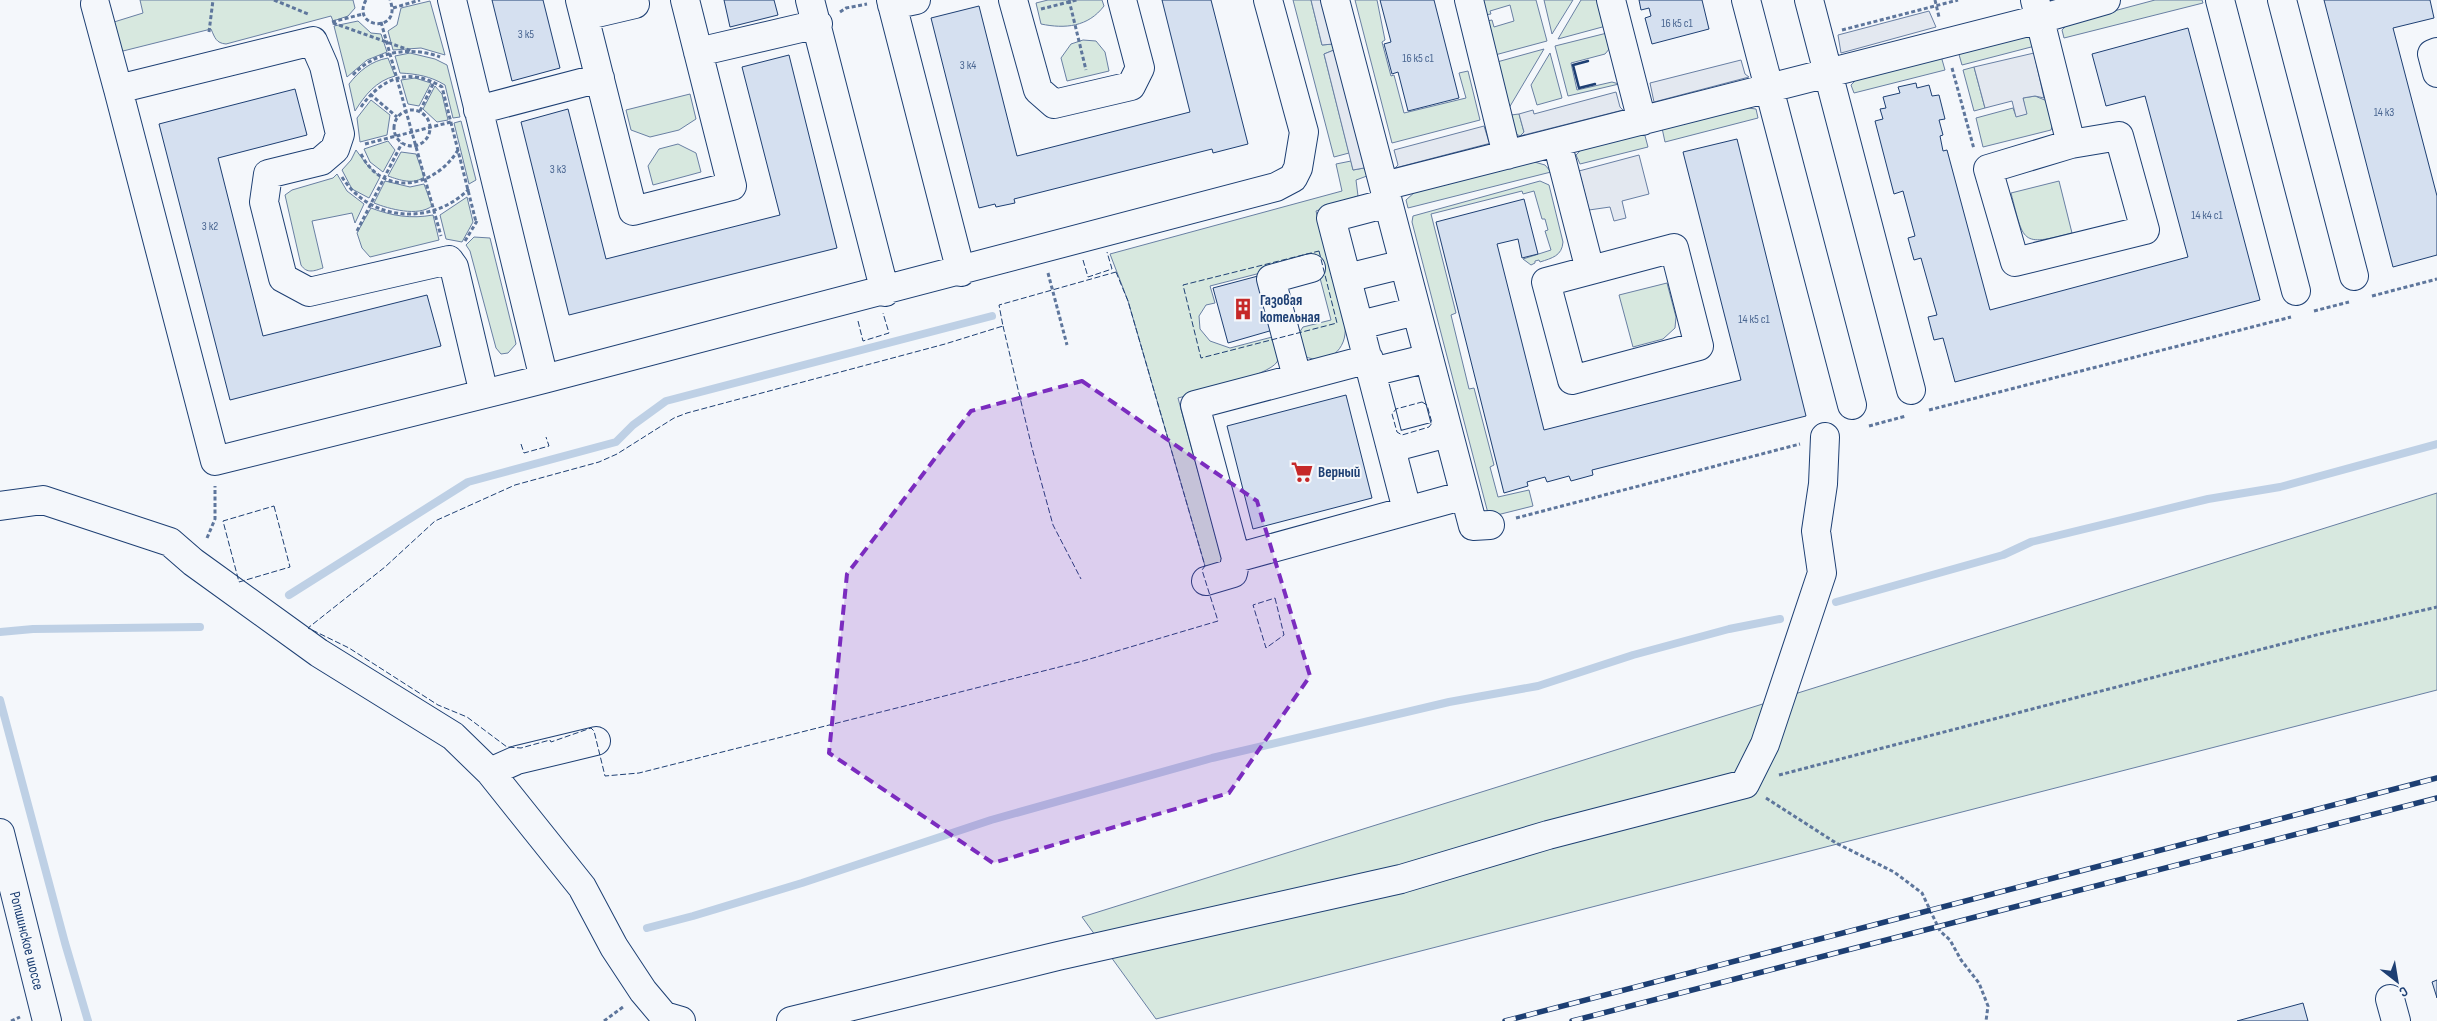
<svg xmlns="http://www.w3.org/2000/svg" width="2437" height="1021" font-family="'Sofia Sans Condensed',sans-serif">
<style>
.green{fill:#d7e8df;stroke:#687fa3}
.parking{fill:#e3e8f0;stroke:#687fa3}
.lines{fill:none;stroke-linecap:round;stroke-linejoin:round}
.stream{stroke:#bed0e5;stroke-width:8}
.building{fill:#d5e0f0;stroke:#1d3f73}
.minor-casing{stroke:#1d3f73;stroke-width:30}
.major-casing{stroke:#1d3f73;stroke-width:30}
.path{stroke:#5e769c;stroke-width:3;stroke-dasharray:4 2.5;stroke-linecap:butt}
.minor{stroke:#f4f7fb;stroke-width:28}
.major{stroke:#f4f7fb;stroke-width:28}
.rail-casing{stroke:#1d3f73;stroke-width:5.5}
.rail{stroke:#f4f7fb;stroke-width:4;stroke-dasharray:11;stroke-linecap:butt}
.fence{stroke:#1d3f73;stroke-width:1;stroke-dasharray:6 2.5;stroke-linecap:butt}
.wall{stroke:#1d3f73;stroke-width:2.5}
.marked{fill:#7b2cbf;fill-opacity:0.2;stroke:#7b2cbf;stroke-width:4;stroke-dasharray:10 6;stroke-linejoin:round}
.labels{text-anchor:middle;stroke-width:4;stroke-linejoin:round;paint-order:stroke}
.number-label{font-size:12px;fill:#4b6792}
.poi-label{font-size:15px;font-weight:bold;fill:#1d3f73;stroke:#f4f7fb;text-anchor:start}
.street-label{font-size:15px;fill:#1d3f73;stroke:#f4f7fb}
</style>
<rect width="100%" height="100%" fill="#f4f7fb"/>
<path class="green" d="M140,0H353L355,8L348,16L333,21L331,16L226,44C216,43 215,38 211,29L123,51L118,50L114,22L143,13Z
M1048,0H1102L1104,6C1088,27 1065,29 1041,24L1036,3Z
M1293,0H1311L1322,45L1333,44L1334,50L1324,54L1349,153L1334,157Z
M1355,0H1377L1385,40L1382,42L1391,76L1394,75L1404,113L1466,98L1459,73L1468,71L1480,120L1392,143Z
M1482,0H1536L1547,41L1495,55L1491,30H1489L1487,21L1492,20L1494,27L1514,21L1510,5L1490,11L1491,14L1485,15Z
M1544,0H1573L1552,34Z
M1581,0H1599L1606,26L1558,39Z
M2155,0H2202L2203,3L2064,38L2062,30L2069,23Z
M430,1L445,55L421,48L393,50L388,31L397,25L401,8Z
M358,21L371,33L381,34L387,52L367,60L347,77L334,26Z
M1607,33L1610,48L1605,54L1571,63L1577,90L1612,82L1619,84L1568,96L1555,46Z
M2025,35L2032,40L2035,46L1962,65L1958,51Z
M1083,40L1096,41L1105,52L1109,71L1067,81L1061,58L1071,44Z
M1544,49L1509,108L1497,62Z
M410,53L435,59L447,65L460,117L453,118L445,85C430,76 417,74 400,73L395,56Z
M1550,53L1562,98L1537,105L1531,85Z
M1941,56L1945,70L1854,93L1851,85L1857,79Z
M388,58L395,76C376,81 365,95 355,111L349,84C359,71 371,61 388,58Z
M1974,67L1985,108L1974,111L1963,70Z
M415,78L431,83L419,106L408,104L401,80Z
M435,86L442,94L448,120L437,122L423,109Z
M690,94L696,119L679,130L650,137L631,130L626,110Z
M2035,96L2047,101L2053,124L2051,130L1983,147L1976,118L2013,108L2016,116L2026,114L2023,98Z
M371,100L390,115L387,135L360,142L357,118Z
M1748,108L1756,109L1758,118L1665,142L1662,128Z
M1519,114L1524,132L1520,136L1516,134L1511,115Z
M461,121L476,180L469,184L454,123Z
M1644,132L1648,147L1580,164L1576,155L1582,149Z
M388,141L395,150L383,172L370,162L364,149Z
M678,144L696,153L701,172L653,185L648,166L659,149Z
M356,150L367,165L380,177L369,198L352,189L342,170L351,160Z
M401,152L416,154L424,177C414,185 399,180 388,176Z
M1351,161L1353,170L1364,168L1368,172L1367,176L1356,180L1358,196L1316,211L1345,325C1348,350 1327,367 1304,356L1297,336L1303,327L1331,320L1315,259L1210,286L1215,303L1206,305L1199,316L1200,329L1210,341L1230,348L1276,336C1278,344 1282,355 1277,362C1268,376 1197,393 1178,398L1223,563L1202,570L1205,566L1128,301L1110,254L1342,191L1336,164Z
M1531,161L1545,165L1551,172L1408,208L1406,200L1416,191Z
M337,174L347,191L364,204L355,223L352,213L312,221L323,268C314,271 307,274 301,265L285,195L292,190L333,178Z
M385,181L410,187L424,184L432,206C418,217 389,209 374,203Z
M1540,181L1549,185L1563,242C1562,256 1552,258 1540,262L1539,260L1535,261V263L1531,265L1523,259L1551,250L1545,231L1548,230L1545,219H1542L1534,191L1523,194L1522,191L1431,214L1456,313L1451,315L1469,389L1474,388L1494,465L1490,467L1498,497L1529,490L1533,506L1489,517L1412,222L1413,216Z
M2059,181L2072,233C2020,247 2024,242 2011,193Z
M467,197L473,222L462,242L446,239L440,215Z
M371,208C392,216 411,219 433,215L439,240L370,257L362,248L357,233Z
M474,237L490,238L515,339L516,344L508,353L501,354L496,348L470,251L466,245Z
M1667,283L1676,317L1675,328L1663,339L1633,347L1619,295Z
M2437,493V690L1156,1019L1082,917Z"/>
<path class="parking" d="M1311,0H1323L1333,44L1322,45Z
M1929,11L1936,27L1841,53L1838,35Z
M1334,50L1367,170L1364,168L1353,170L1324,54Z
M2034,53L2044,98L2035,96L2023,98L2027,114L2016,117L2012,101L1985,108L1974,67Z
M1741,60L1745,74L1749,77L1654,102L1650,83Z
M1616,92L1620,107L1623,110L1520,136L1524,132L1519,114L1533,110L1534,114Z
M1484,126L1489,142L1491,143L1395,168L1398,165L1394,150Z
M1639,155L1649,194L1622,201L1626,218L1614,221L1610,207L1589,210L1579,171Z"/>
<g class="lines">
<path class="stream" d="M289,595L468,482L616,442L633,425L666,401L992,316
M1836,602L2003,555L2031,542L2208,499L2280,487L2437,444
M0,632L33,629L200,627
M0,700L65,943L88,1021
M647,928L693,916L802,883L991,820L1212,758L1449,702L1538,686L1633,655L1729,629L1780,619"/>
</g>
<path class="building" d="M492,0H543L560,68L512,81Z
M724,0H774L778,15L730,27Z
M1162,0H1211L1248,144L1213,153L1212,149L1014,199L1015,203L996,207L995,204L979,208L931,18L979,6L1017,156L1190,112Z
M1380,0H1434L1459,98L1408,111L1398,72L1392,74L1384,44L1391,42Z
M1639,0H1702L1709,29L1652,44L1645,18L1651,16L1649,8L1641,10Z
M2324,0H2430L2434,18L2393,28L2437,196V255L2393,267Z
M2188,28L2260,300L1955,382L1943,338L1934,340L1928,317L1937,315L1921,258L1914,260L1908,238L1915,236L1903,191L1894,194L1875,121L1883,119L1880,109L1886,108L1883,97L1900,93L1898,87L1916,83L1917,88L1929,85L1932,96L1939,95L1945,119L1939,120L1943,135L1940,136L1943,151L1947,150L1990,310L2188,257L2145,96L2106,106L2092,54Z
M789,55L837,248L569,315L521,122L568,109L606,259L780,215L742,67Z
M295,89L307,135L218,158L263,336L427,295L441,346L230,400L159,124Z
M1737,139L1806,416L1592,470L1593,475L1571,481L1569,476L1547,482L1545,477L1527,482L1528,486L1504,493L1436,222L1524,199L1538,254L1522,258L1518,239L1497,244L1544,430L1741,380L1683,152Z
M1258,276L1273,330L1228,343L1213,288Z
M1346,395L1372,498L1253,529L1227,426Z
M2437,980V998L2432,982Z
M2303,1003L2308,1021H2237Z"/>
<g class="lines">
<g class="minor-casing">
<path id="minor" d="M452,0L544,379
M580,0L633,211L732,186L685,0
M810,0L885,292
M891,0L961,272
M1013,0L1038,90L1054,104L1131,86L1140,68L1122,0
M1335,0L1473,526L1490,525
M1469,0L1507,155
M1611,0L1642,121
M1746,0L1852,405
M1809,0L1911,390
M2035,0L2071,144L2119,136L2145,230L2015,262L1988,169L2071,144
M2220,0L2296,291
M2282,0L2354,276
M95,4L118,89
M892,5L916,0
M584,16L635,4
M698,52L818,24
M2437,52L2432,54L2437,73
M478,110L600,78
M1557,142L1590,270
M1384,186L2040,19L2106,0
M1388,203L1331,218L1407,510
M1674,248L1699,346L1572,380L1546,282Z
M1347,278L1404,264
M1360,325L1416,311
M1369,359L1195,405L1236,558L1465,495
M1372,372L1429,358
M1297,377L1271,279L1311,268
M484,394L454,267L449,260L309,292L283,278L264,202L268,174L321,161L335,149L340,134L324,66L313,41L118,89L215,461L544,379L1276,187L1293,178L1298,168L1304,132L1268,0
M1391,448L1448,433
M0,506L43,500L170,542L193,562L319,653L453,736L490,772L582,887L614,947L643,991L664,1016L681,1021
M1206,581L1233,573L1236,558
M490,772L517,760L596,741
M2390,999L2396,1021
M791,1021L1058,956L1401,879L1548,835L1745,784L1765,744L1822,573L1816,531L1823,484L1825,437"/>
</g>
<g class="major-casing">
<g id="major">
<path id="s1" d="M0,833L47,1021"/>
</g>
</g>
<path class="path" d="M274,0L308,14
M366,0C350,29 403,34 390,0
M1069,0L1086,70
M1935,0L1939,17
M393,8L420,0
M1041,9L1077,0
M840,12L846,8L867,4
M332,22L363,14
M381,22L441,236
M333,23L412,51
M1842,30L1958,0
M209,32L213,0
M1952,68L1974,149
M353,75C374,51 412,46 440,57
M370,94L397,117
M361,107C382,77 410,67 442,87L476,222
M394 128a18 18 0 1 1 36 0a18 18 0 1 1-36 0Z
M420,111L434,82
M365,144L451,122
M361,154C383,198 435,188 458,150
M342,177C370,222 432,226 469,189
M357,231L402,143
M465,241L477,221
M1048,273L1067,345
M2372,296L2437,279
M2314,311L2349,302
M1929,410L2291,317
M1869,426L1906,416
M1516,518L1800,444
M207,538L215,519V486
M1779,775L2320,634L2437,607
M1766,798L1836,843L1894,872L1922,893L1940,931L1950,940L1961,960L1979,983L1988,1006L1986,1021
M11,1021L20,1017
M604,1021L623,1007"/>
<use href="#minor" class="minor"/>
<use href="#major" class="major"/>
<g class="rail-casing">
<path id="rail" d="M1505,1021L2437,778
M1572,1021L2437,798"/>
</g>
<use href="#rail" class="rail"/>
<path class="fence" d="M1319,251L1337,323L1201,358L1183,285Z
M1083,260L1088,277L1112,269L1107,252
M1116,272L1128,301L1205,566L1202,570L1218,621L1083,661L639,773L605,776L594,731L591,728L551,742L550,740L521,748L507,747L467,717L438,705L349,648L308,628L385,567L435,521L515,485L599,462L617,454L674,418L687,413L945,344L1003,326L999,305Z
M858,321L863,341L889,333L883,313
M1003,326L1032,448L1053,525L1081,579
M1422,402L1427,405L1432,423L1429,427L1402,435L1397,432L1392,414L1396,409Z
M521,444L524,453L549,446L546,437
M274,506L290,567L239,582L223,521Z
M1275,598L1284,635L1266,648L1253,605Z"/>
<path class="wall" d="M1588,61L1573,65L1579,88L1595,84"/>
</g>
<path class="marked" d="M1082,381L1257,501L1310,676L1229,793L993,863L829,753L847,574L971,411Z"/>
<defs>
<g id="building-bare" transform="scale(1.725)"><path d="M-4-6H4V6H1V3H-1V6H-4ZM-2.5-4.3h1.7v1.8h-1.7ZM.8-4.3h1.7v1.8H.8ZM-2.5-1h1.7V.8h-1.7ZM.8-1h1.7V.8H.8Z" fill="#c62828" stroke="#f4f7fb" stroke-width="2.5" paint-order="stroke"/></g>
<g id="supermarket-bare" transform="scale(1.725)"><path d="M-6-5.5h2.5l.6 2H6L4.5 2H-2.5L-4.4-4H-6ZM-1.5 3.2a1.3 1.3 0 1 0 .1 0ZM3 3.2a1.3 1.3 0 1 0 .1 0Z" fill="#c62828" stroke="#f4f7fb" stroke-width="2.5" paint-order="stroke"/></g>
</defs>
<g fill-rule="evenodd">
<use href="#building-bare" x="1243" y="309"/>
<use href="#supermarket-bare" x="1302" y="472"/>
</g>
<g class="labels">
<g class="number-label">
<text x="1677" y="27">16 к5 с1</text>
<text x="526" y="38">3 к5</text>
<text x="1418" y="62">16 к5 с1</text>
<text x="968" y="69">3 к4</text>
<text x="2384" y="116">14 к3</text>
<text x="558" y="173">3 к3</text>
<text x="2207" y="219">14 к4 с1</text>
<text x="210" y="230">3 к2</text>
<text x="1754" y="323">14 к5 с1</text>
</g>
<g class="poi-label">
<text x="1260" y="305">Газовая<tspan x="1260" dy="17">котельная</tspan></text>
<text x="1318" y="477">Верный</text>
</g>
<g class="street-label">
<text dy="5" stroke="none"><textPath href="#s1" startOffset="111">Ропшинское шоссе</textPath></text>
</g>
</g>
<g transform="translate(2397 981) rotate(149)" stroke="#f4f7fb" stroke-width="4" paint-order="stroke">
<path d="M0-4L9 19L0 12L-9 19Z" fill="#1d3f73"/>
<text y="-8" font-size="14" font-weight="bold" text-anchor="middle" fill="#1d3f73">С</text>
</g>
</svg>
